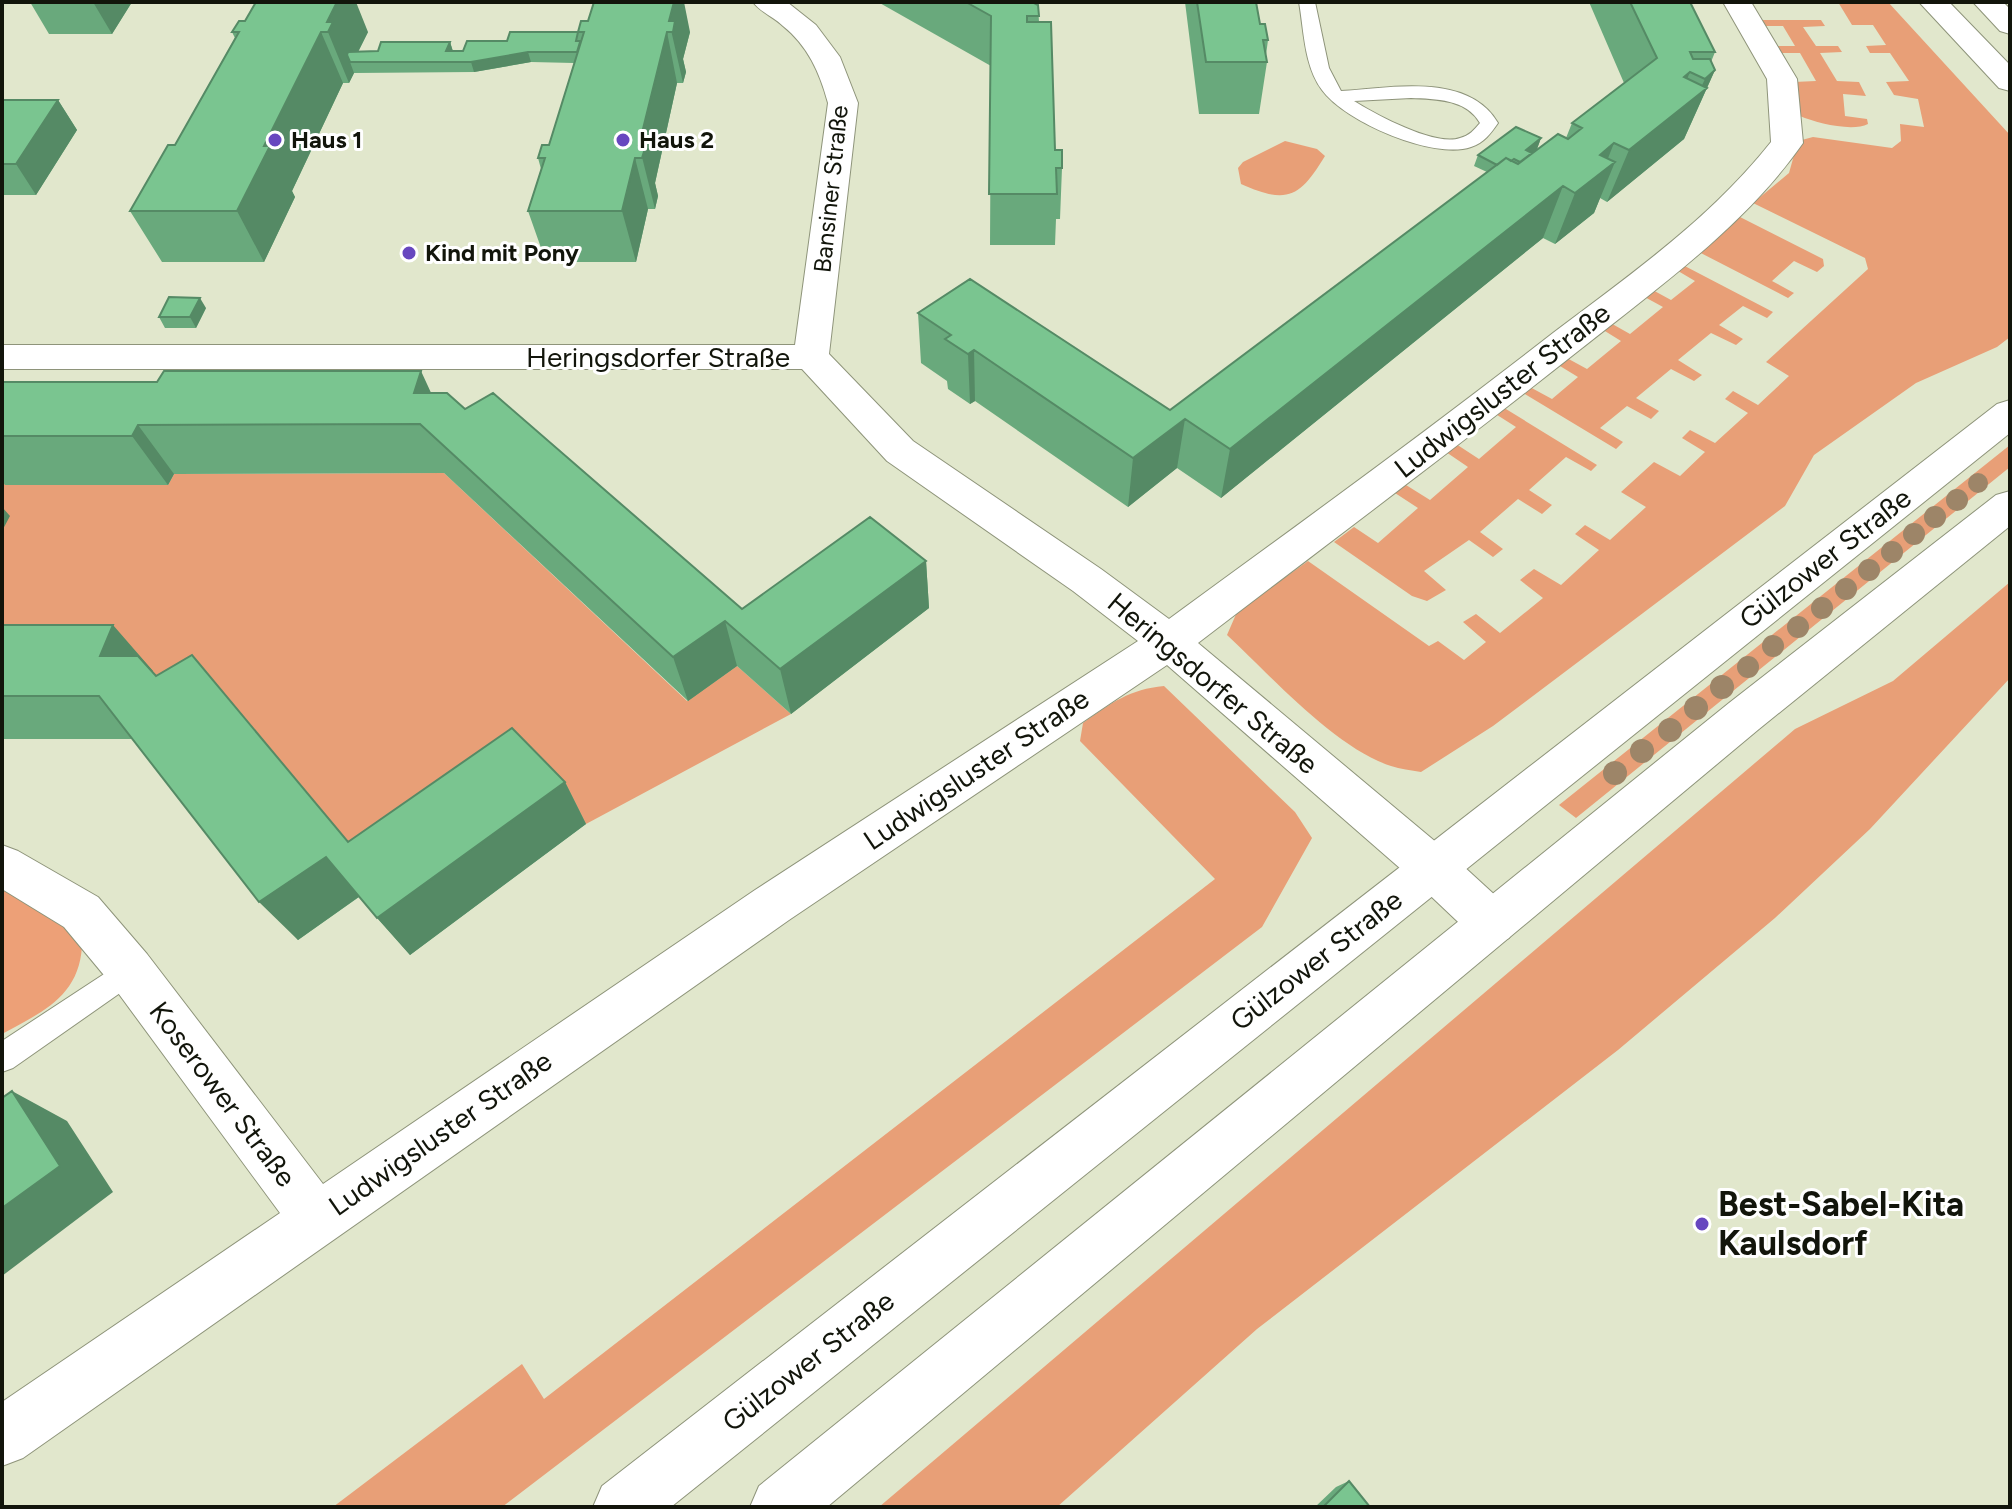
<svg xmlns="http://www.w3.org/2000/svg" width="2012" height="1509" font-family="Figtree,sans-serif">
<style>
.green{fill:#e89f77}
.forest{fill:#eda077}
.lines{fill:none;stroke-linecap:round;stroke-linejoin:round}
.service-casing{stroke:#8e947a;stroke-width:2}
.minor-casing{stroke:#8e947a;stroke-width:2}
.secondary-casing{stroke:#8e947a;stroke-width:2}
.service{fill:#fff;fill-rule:evenodd}
.minor{fill:#fff;fill-rule:evenodd}
.secondary{fill:#fff;fill-rule:evenodd}
.tree{fill:#9d8568}
.wall{fill:#69a97c}
.shaded-wall{fill:#558a65}
.building{fill:#7ac590;stroke:#558a65;stroke-width:2}
.poi-dot{fill:#6747bf;stroke:#fff;stroke-width:3}
.labels{text-anchor:middle;stroke-width:6;stroke-linejoin:round;paint-order:stroke}
.far-poi-label{font-size:24px;font-weight:bold;fill:#12150b;stroke:#fff;text-anchor:start}
.far-street-label{font-size:24px;fill:#12150b;stroke:#fff}
.street-label{font-size:28px;fill:#12150b;stroke:#fff}
.near-poi-label{font-size:34px;font-weight:bold;fill:#12150b;stroke:#fff;text-anchor:start}
</style>
<rect width="100%" height="100%" fill="#e1e7cc"/>
<path class="green" d="M1838,2H1888L2010,135V337L1997,347L1916,383L1814,455L1785,506L1493,726L1421,772C1411,770 1400,769 1391,766C1335,748 1270,675 1227,635L1237,612L1308,561L1429,646L1438,641L1464,660L1486,642L1463,622L1476,614L1500,633L1543,598L1520,580L1534,569L1561,585L1599,550L1575,534L1585,525L1610,540L1646,507L1621,492L1654,462L1680,476L1705,452L1682,438L1690,430L1715,443L1748,413L1725,399L1733,391L1758,405L1789,376L1766,362L1868,269L1865,258L1753,203L1789,173L1798,141L1813,137L1892,148L1901,141L1900,124L1924,127L1918,99L1894,95L1886,82L1909,81L1890,53H1870L1866,46L1886,45L1873,25H1852Z
M1760,20H1821L1825,26L1803,27L1816,46H1838L1842,52L1820,53L1837,81L1859,82L1866,96L1843,94L1845,116L1867,119L1868,124C1852,132 1816,123 1800,116L1794,82L1816,81L1800,53H1778L1774,46H1795L1783,26H1763Z
M1285,141L1317,149L1325,156C1300,197 1288,205 1241,184L1238,168L1243,162Z
M1738,216L1823,259L1824,266L1817,272L1794,261L1772,281L1794,293L1788,298L1695,250Z
M1679,263L1773,312L1767,318L1743,306L1719,325L1743,339L1736,345L1711,333L1678,360L1702,375L1694,381L1671,369L1636,398L1659,411L1651,419L1627,406L1600,428L1623,442L1616,449L1520,391L1528,386L1552,399L1578,377L1555,363L1565,357L1587,369L1621,341L1600,328L1607,321L1630,334L1663,307L1641,295L1649,288L1671,300L1695,281L1673,268Z
M1501,406L1597,465L1591,471L1566,457L1529,490L1552,505L1542,514L1518,499L1480,532L1503,549L1493,557L1469,540L1424,571L1446,590L1427,601L1412,596L1334,542L1354,527L1378,543L1418,508L1395,493L1406,485L1430,500L1468,467L1446,452L1456,444L1479,459L1516,427L1494,413Z
M2010,445V467L1576,818L1559,805Z
M2,473L6,485H168L174,474L444,473L687,701L737,666L791,714L586,824L535,771L381,881L141,701L152,671H2Z
M2010,582V678L1870,829L1775,918L1618,1050L1257,1329L1057,1507H879L1795,729L1893,681Z
M1164,686L1295,812L1312,838L1262,927L502,1507H333L522,1364L544,1399L1215,879L1080,741L1083,723C1111,703 1130,689 1164,686Z"/>
<path class="forest" d="M2,887L57,916L82,946C79,997 42,1012 2,1034Z"/>
<g class="lines">
<g class="service-casing">
<path id="service" d="M1299,2H1315L1329,68L1341,91C1391,88 1468,72 1498,123C1491,133 1484,143 1471,147C1434,160 1345,122 1322,90C1304,66 1304,31 1299,2ZM1411,98C1436,99 1466,99 1480,123C1474,130 1469,136 1460,138C1435,147 1375,114 1354,101Z
M130,957L140,961L144,970L140,979L13,1068L2,1072V1041Z"/>
</g>
<g class="minor-casing">
<path id="minor" d="M753,2H787L816,25L840,57L858,103L829,354L913,441L1101,569L1169,619C1298,525 1427,431 1553,333C1630,275 1711,218 1771,142L1767,79L1723,2H1751L1797,79L1803,143C1745,226 1660,286 1582,348C1456,448 1326,545 1198,643L1449,853L1509,908L1516,923L1509,938L1492,945L1475,938L1417,883L1167,665L789,920L23,1458L2,1466V1402L280,1213L113,986L64,927L2,889V845L18,851L98,897L147,954L323,1184L755,890L1138,641L1073,591L887,461L802,369H2V345H795L828,103C820,73 808,46 783,26C774,17 760,12 753,2Z"/>
</g>
<g class="secondary-casing">
<path id="secondary" d="M1919,2H1949L2010,65V91L1999,88Z
M1973,2H2003L2010,9V34L2000,31Z
M2010,400V433L671,1507H593L602,1486L1997,404Z
M2010,491V526L1759,729L827,1507H750L759,1486L1729,703L1996,495Z"/>
</g>
<use href="#service" class="service"/>
<use href="#minor" class="minor"/>
<use href="#secondary" class="secondary"/>
</g>
<g class="tree">
<circle cx="1978" cy="483" r="10"/>
<circle cx="1957" cy="500" r="11"/>
<circle cx="1935" cy="517" r="11"/>
<circle cx="1914" cy="534" r="11"/>
<circle cx="1892" cy="552" r="11"/>
<circle cx="1869" cy="570" r="11"/>
<circle cx="1846" cy="589" r="11"/>
<circle cx="1822" cy="608" r="11"/>
<circle cx="1798" cy="627" r="11"/>
<circle cx="1773" cy="646" r="11"/>
<circle cx="1748" cy="667" r="11"/>
<circle cx="1722" cy="687" r="12"/>
<circle cx="1696" cy="708" r="12"/>
<circle cx="1670" cy="730" r="12"/>
<circle cx="1642" cy="751" r="12"/>
<circle cx="1615" cy="773" r="12"/>
</g>
<path class="wall" d="M30,2H132L112,34H49Z
M878,2H1032L1038,5L1039,22L1055,150L1062,168L1060,219H1056L1055,245H990L991,66Z
M1185,2H1256L1260,24L1268,40L1266,55L1267,62L1259,114H1199Z
M1589,2H1690L1715,52L1711,62L1715,70L1684,139L1607,202L1600,198L1594,213L1555,244L1543,238L1221,498L1177,468L1128,507L975,401L970,404L948,389L947,381L921,363L918,313L1170,410L1487,172L1474,166L1478,155L1541,138L1537,149L1566,138L1572,123L1624,83Z
M232,32H368L358,52L378,51L450,42L453,51H463L507,41L510,32H690L683,59L686,72L683,83H677L655,183L658,196L655,209H648L636,262H546L528,211L541,169L538,158L549,145L574,63L531,62L474,72L354,73L349,83H343L292,191L295,197L264,262H162L130,211L175,145L235,38Z
M2,100H58L77,130L36,195H2Z
M206,308L196,328H165L159,317Z
M2,382L431,393L465,409L742,609L926,561L929,608L791,714L737,666L688,701L444,473L174,474L168,485H5L2,481Z
M2,625L153,671V672L348,842L565,782L586,824L410,955L359,897L298,940L133,739H2Z
M1349,1481L1370,1507H1315L1336,1487Z"/>
<path class="shaded-wall" d="M93,2H132L112,34Z
M337,2H356L368,32L353,62H350L354,73L349,83L328,32L327,22Z
M674,2H684L690,32L683,59L686,72L683,83L669,21Z
M321,32L343,83L292,191L295,197L264,262L237,211L264,146Z
M667,32L677,83L655,183L658,196L655,209L639,145Z
M450,42L453,52L446,51Z
M528,52L531,62L474,72L471,62Z
M1715,70L1684,139L1607,202L1629,150L1684,77L1690,72L1671,117L1697,96L1705,79Z
M58,100L77,130L36,195L16,164Z
M1541,138L1537,149L1522,161L1526,150Z
M1614,143L1603,171L1615,162L1594,213L1555,244L1575,193L1600,155Z
M635,158L648,209L636,262L622,211Z
M1563,186L1543,238L1221,498L1230,449Z
M200,298L206,308L196,328L190,317Z
M974,350L975,401L970,404L968,354Z
M421,371L444,421L414,393Z
M1185,419L1177,468L1128,507L1133,458Z
M138,425L174,474L168,485L132,436Z
M2,507L10,516L2,531Z
M926,561L929,608L791,714L780,669Z
M725,621L737,666L688,701L673,657Z
M113,625L153,671L141,701L100,656Z
M565,782L586,824L410,955L377,918Z
M326,857L360,896L298,940L259,902Z
M12,1091L67,1121L113,1192L2,1276V1208Z"/>
<path class="building" d="M256,2H337L327,22H333L328,32H321L264,146H270L237,211H130L168,145H175L239,32H232L239,21H245Z
M594,2H674L669,21H675L673,32H667L639,145H646L642,158H635L622,211H528L545,158H538L542,145H549L584,32H578L581,21H588Z
M966,2H1032L1038,5L1039,16H1027V22H1051L1055,150H1062V168H1056L1057,194H989L991,16Z
M1197,2H1256L1260,24H1265L1268,40H1263L1267,62H1206Z
M1630,2H1690L1715,52H1690L1693,59H1710L1715,70L1705,79L1690,72L1684,77L1707,88L1629,150L1614,143L1600,155L1615,162L1575,193L1563,186L1230,449L1185,419L1133,458L974,350L968,354L945,339L951,335L918,313L970,279L1170,410L1506,158L1518,164L1558,134L1568,139L1582,128L1572,123L1657,58Z
M510,32H578L576,41H580V42L577,52H528L471,62H350L347,55L348,52L378,51L381,42H450L446,51H463L467,41H507Z
M2,100H58L16,164H2Z
M1516,127L1541,138L1526,150L1532,153L1520,162L1514,159L1511,161L1506,158L1497,165L1478,155Z
M169,297L200,298L190,317H159Z
M164,371H421L414,393H447L465,409L493,393L742,609L870,517L926,561L780,669L725,621L673,657L420,424L138,425L132,436H2V382H157Z
M2,625H113L100,656H138L156,676L192,655L348,842L512,728L565,782L377,918L326,857L259,902L99,696H2Z
M12,1091L60,1166L2,1208V1098Z
M1349,1481L1370,1507H1323Z"/>
<g class="poi-dot">
<circle cx="275" cy="140" r="8"/>
<circle cx="623" cy="140" r="8"/>
<circle cx="409" cy="253" r="8"/>
<circle cx="1702" cy="1224" r="8"/>
</g>
<g class="labels">
<g class="far-poi-label">
<text x="291" y="148">Haus 1</text>
<text x="639" y="148">Haus 2</text>
<text x="425" y="261">Kind mit Pony</text>
</g>
<g class="far-street-label">
<text transform="translate(831 189) rotate(-84)" y="8">Bansiner Straße</text>
</g>
<g class="street-label">
<text x="658" y="367">Heringsdorfer Straße</text>
<text transform="translate(1502 390) rotate(-38)" y="10">Ludwigsluster Straße</text>
<text transform="translate(1825 558) rotate(-38)" y="10">Gülzower Straße</text>
<text transform="translate(1213 683) rotate(40)" y="10">Heringsdorfer Straße</text>
<text transform="translate(976 769) rotate(-34)" y="10">Ludwigsluster Straße</text>
<text transform="translate(1316 960) rotate(-38)" y="10">Gülzower Straße</text>
<text transform="translate(223 1094) rotate(53)" y="10">Koserower Straße</text>
<text transform="translate(440 1133) rotate(-35)" y="10">Ludwigsluster Straße</text>
<text transform="translate(808 1361) rotate(-38)" y="10">Gülzower Straße</text>
</g>
<g class="near-poi-label">
<text x="1718" y="1216">Best-Sabel-Kita<tspan x="1718" dy="39">Kaulsdorf</tspan></text>
</g>
</g>
<rect width="2012" height="1509" fill="none" stroke="#12150b" stroke-width="8"/>
</svg>
